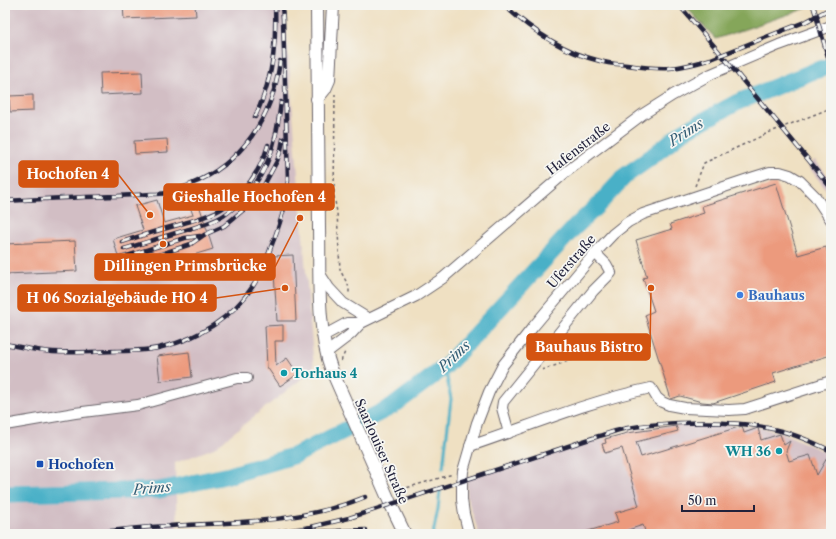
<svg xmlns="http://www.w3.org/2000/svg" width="836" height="539" font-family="'Libre Caslon Text',serif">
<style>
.industrial{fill:#d2bec4}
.forest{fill:#85a65a;stroke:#54644a}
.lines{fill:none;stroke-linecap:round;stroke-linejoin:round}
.stream{stroke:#48b0c7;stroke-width:3}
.river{stroke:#48b0c7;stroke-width:17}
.building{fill:#ec9a7d}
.minor-casing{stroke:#6a646a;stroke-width:12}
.major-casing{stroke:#6a646a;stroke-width:14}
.path{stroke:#6a646a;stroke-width:1.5;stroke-dasharray:3 3;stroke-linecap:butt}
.minor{stroke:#fff;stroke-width:10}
.major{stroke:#fff;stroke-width:12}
.rail-casing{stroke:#22223b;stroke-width:4.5}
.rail{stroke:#f6f6f2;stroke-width:3;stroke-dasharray:9;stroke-linecap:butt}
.shop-dot{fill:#3f7fe0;stroke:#f6f6f2;stroke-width:1.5}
.culture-dot{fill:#0f9aa8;stroke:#f6f6f2;stroke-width:1.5}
.transit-dot{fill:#1a4fb4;stroke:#f6f6f2;stroke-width:1.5}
.labels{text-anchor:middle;stroke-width:3.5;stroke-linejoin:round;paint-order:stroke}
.street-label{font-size:13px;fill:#22223b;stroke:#f6f6f2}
.shop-label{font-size:13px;font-weight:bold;fill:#366cbe;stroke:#f6f6f2;text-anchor:start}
.culture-label{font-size:13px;font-weight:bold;fill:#0d838f;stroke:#f6f6f2;text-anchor:start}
.transit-label{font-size:13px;font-weight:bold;fill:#164399;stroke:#f6f6f2;text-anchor:start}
.water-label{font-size:14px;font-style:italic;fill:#315b73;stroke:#f6f6f2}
.leader{fill:none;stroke:#d45411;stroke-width:1.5}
.callout-dot{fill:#d45411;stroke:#f6f6f2;stroke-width:1.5}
.callout{fill:#d45411;stroke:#d45411;stroke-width:1.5}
.callout-label{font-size:14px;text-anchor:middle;font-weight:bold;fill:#fff}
</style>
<rect width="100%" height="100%" fill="#f6f6f2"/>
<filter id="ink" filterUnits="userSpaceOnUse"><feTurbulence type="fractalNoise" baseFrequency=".025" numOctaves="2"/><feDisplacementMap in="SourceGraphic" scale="8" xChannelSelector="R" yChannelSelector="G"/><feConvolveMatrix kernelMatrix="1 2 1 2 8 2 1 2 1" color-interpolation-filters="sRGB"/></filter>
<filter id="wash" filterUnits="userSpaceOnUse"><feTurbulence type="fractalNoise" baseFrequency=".012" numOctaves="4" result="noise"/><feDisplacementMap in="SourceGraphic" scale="16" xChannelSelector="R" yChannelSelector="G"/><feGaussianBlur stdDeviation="0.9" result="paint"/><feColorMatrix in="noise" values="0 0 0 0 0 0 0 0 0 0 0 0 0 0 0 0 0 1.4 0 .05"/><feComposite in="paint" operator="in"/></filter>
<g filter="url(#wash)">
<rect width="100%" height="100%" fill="#efe0c2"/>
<path class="industrial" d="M5,5H284L314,369L214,448L175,463L177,534H5Z
M815,160L831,180V196L808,166Z
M669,425H719L752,426L783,433L831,455V534H479L467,497V478L630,431Z"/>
<path class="forest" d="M684,5H806L807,8L716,39Z"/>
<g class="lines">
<path class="stream" d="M443,468L451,399L445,367
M433,534L438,509L440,490"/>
<path class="river" d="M5,493L9,494L159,490L230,475L296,455L393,406L445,367L575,227L599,204L626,175L646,161L684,131L738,102L814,71L831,66"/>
</g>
<g id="blocks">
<path class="building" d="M123,5H195L196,16L124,19Z
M142,72L143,93L101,95L100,73Z
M33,95V111L10,112L9,96Z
M167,139L168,152L135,154L134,141Z
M776,183L798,255L826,247L831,264V355L773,373L776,382L713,403L702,402L680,396L671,399L645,315L654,311L643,278L647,277L636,240L672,229L670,224L704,213L702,206Z
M212,186L218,202L200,208L213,249L124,276L113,239L143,230L135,206L157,200L164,223L193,215L186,195Z
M75,241L77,271L5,274V244Z
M293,255L296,321H277L273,256Z
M283,325V341H275L276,366L287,358L298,374L280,386L267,367L265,326Z
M189,352L192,377L160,381L157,356Z
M676,426L678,431L636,442L641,457L742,426L744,433L758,428L761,440L780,434L784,445L790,441L786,451L789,461L810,455L817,475L831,451V534H646L643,525L622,532V534H585V532L618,522L615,513L639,506L622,448L605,453L602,444L606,443L605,439L627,433Z"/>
</g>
</g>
<g filter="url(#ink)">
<use href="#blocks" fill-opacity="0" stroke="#6a646a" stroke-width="1"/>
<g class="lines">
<g class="minor-casing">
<path id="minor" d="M320,274L329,288L343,303L369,319
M323,336L347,323H361
M326,353L351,334L361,323L416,296L443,278L566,172L643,114L673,95L711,74L779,45L831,26
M5,425L75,413L138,405L237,378H247
M509,433L502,408L503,402L593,291L611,273L606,264L595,253
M470,446C530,426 589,401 651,388L657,398L662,402L669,405L685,408L729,410L745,409L831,381
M469,534L464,514L462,500V484L463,471L477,423L489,392L503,365L533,327L595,253L613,234L628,222L643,214L751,178L770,172H780L790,175L800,181L815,196L831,220"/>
</g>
<g class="major-casing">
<path id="major" d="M317,5C317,79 318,153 319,227C320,272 316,329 332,371L391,505L405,534
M317,99L325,89L329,80L333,5"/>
</g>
<path class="path" d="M335,94L334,196L337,212L340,270L348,285L349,288V293
M695,186L704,163L768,133L831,108
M341,361L345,352
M542,370L651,333
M396,491L453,474"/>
<use href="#minor" class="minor"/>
<use href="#major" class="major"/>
<g class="rail-casing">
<path id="rail" d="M504,5C532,31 563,52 600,61C609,64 618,64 627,65C641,67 655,69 670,68C683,67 698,63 711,59L807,21L831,8
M679,5L715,47L811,163L831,188
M813,5L831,67
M255,117C260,106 264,96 267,85C275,59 276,31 275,5
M5,201C43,199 80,197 118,196C129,195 140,195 151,194C156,194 162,194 166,193C174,191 182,188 189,185C242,164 273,117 280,61
M122,242C140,236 159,230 178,225C193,220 208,217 221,209C244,195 261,170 268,145
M124,249C144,243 165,236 186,230C198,226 212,223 223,216C231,211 238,204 244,198C271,168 276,141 281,102
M101,264L185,238L200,236
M105,273L191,244L204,235L224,226L248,206L263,187L277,161L281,150L283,139
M5,344C21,347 37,351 53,352C74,353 95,352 117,351C132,351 147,351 162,347C198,339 233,317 253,286C261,274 266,261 271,247C277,232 282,217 286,201C287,194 287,187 288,180L283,19L282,5
M310,532L366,530
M88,534C115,530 142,527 170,526C235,522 303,523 365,497
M242,534L278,532L311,527L349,518L599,436C607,434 615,431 623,429C641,425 661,424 680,423C710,422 739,422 768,428C790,432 811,441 831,451"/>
</g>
<use href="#rail" class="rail"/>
</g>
</g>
<circle class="shop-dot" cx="740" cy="295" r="4"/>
<g class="culture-dot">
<circle cx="284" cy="373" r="4"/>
<circle cx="779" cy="451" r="4"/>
</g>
<rect class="transit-dot" x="36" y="460" width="8" height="8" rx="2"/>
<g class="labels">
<g class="street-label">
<text transform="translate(578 148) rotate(-38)" y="5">Hafenstraße</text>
<text transform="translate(571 261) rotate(-49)" y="5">Uferstraße</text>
<text transform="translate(382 451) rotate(66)" y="5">Saarlouiser Straße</text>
</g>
<g class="shop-label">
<text x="748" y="300">Bauhaus</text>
</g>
<g class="culture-label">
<text x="292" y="378">Torhaus 4</text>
<text x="771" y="456" text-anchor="end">WH 36</text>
</g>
<g class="transit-label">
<text x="48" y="469">Hochofen</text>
</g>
<g class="water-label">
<text transform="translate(686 132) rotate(-33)" y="5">Prims</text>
<text transform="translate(454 356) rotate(-44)" y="5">Prims</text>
<text transform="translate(152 488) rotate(-5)" y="5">Prims</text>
</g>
</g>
<path class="leader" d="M150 215L118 174M163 244L164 197M300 218L275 267M285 288L216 298M651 288L650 347"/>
<g class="callout-dot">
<circle cx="150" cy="215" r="4"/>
<circle cx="163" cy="244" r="4"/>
<circle cx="300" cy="218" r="4"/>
<circle cx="285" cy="288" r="4"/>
<circle cx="651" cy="288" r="4"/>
</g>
<g class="callout">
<rect x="19" y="161" width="99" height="26" rx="4"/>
<rect x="164" y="184" width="170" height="26" rx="4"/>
<rect x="95" y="254" width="180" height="26" rx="4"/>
<rect x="18" y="285" width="198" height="26" rx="4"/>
<rect x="527" y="334" width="123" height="26" rx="4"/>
</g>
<g class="callout-label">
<text x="68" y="179">Hochofen 4</text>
<text x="249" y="202">Gieshalle Hochofen 4</text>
<text x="185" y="271">Dillingen Primsbrücke</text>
<text x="117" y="303">H 06 Sozialgebäude HO 4</text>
<text x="589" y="352">Bauhaus Bistro</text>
</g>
<rect width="836" height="539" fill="none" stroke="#f6f6f2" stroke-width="20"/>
<path d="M682 505v6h72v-6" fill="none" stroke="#22223b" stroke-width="2"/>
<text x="688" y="505" font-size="12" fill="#22223b" stroke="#f6f6f2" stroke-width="3" paint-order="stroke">50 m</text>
</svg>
